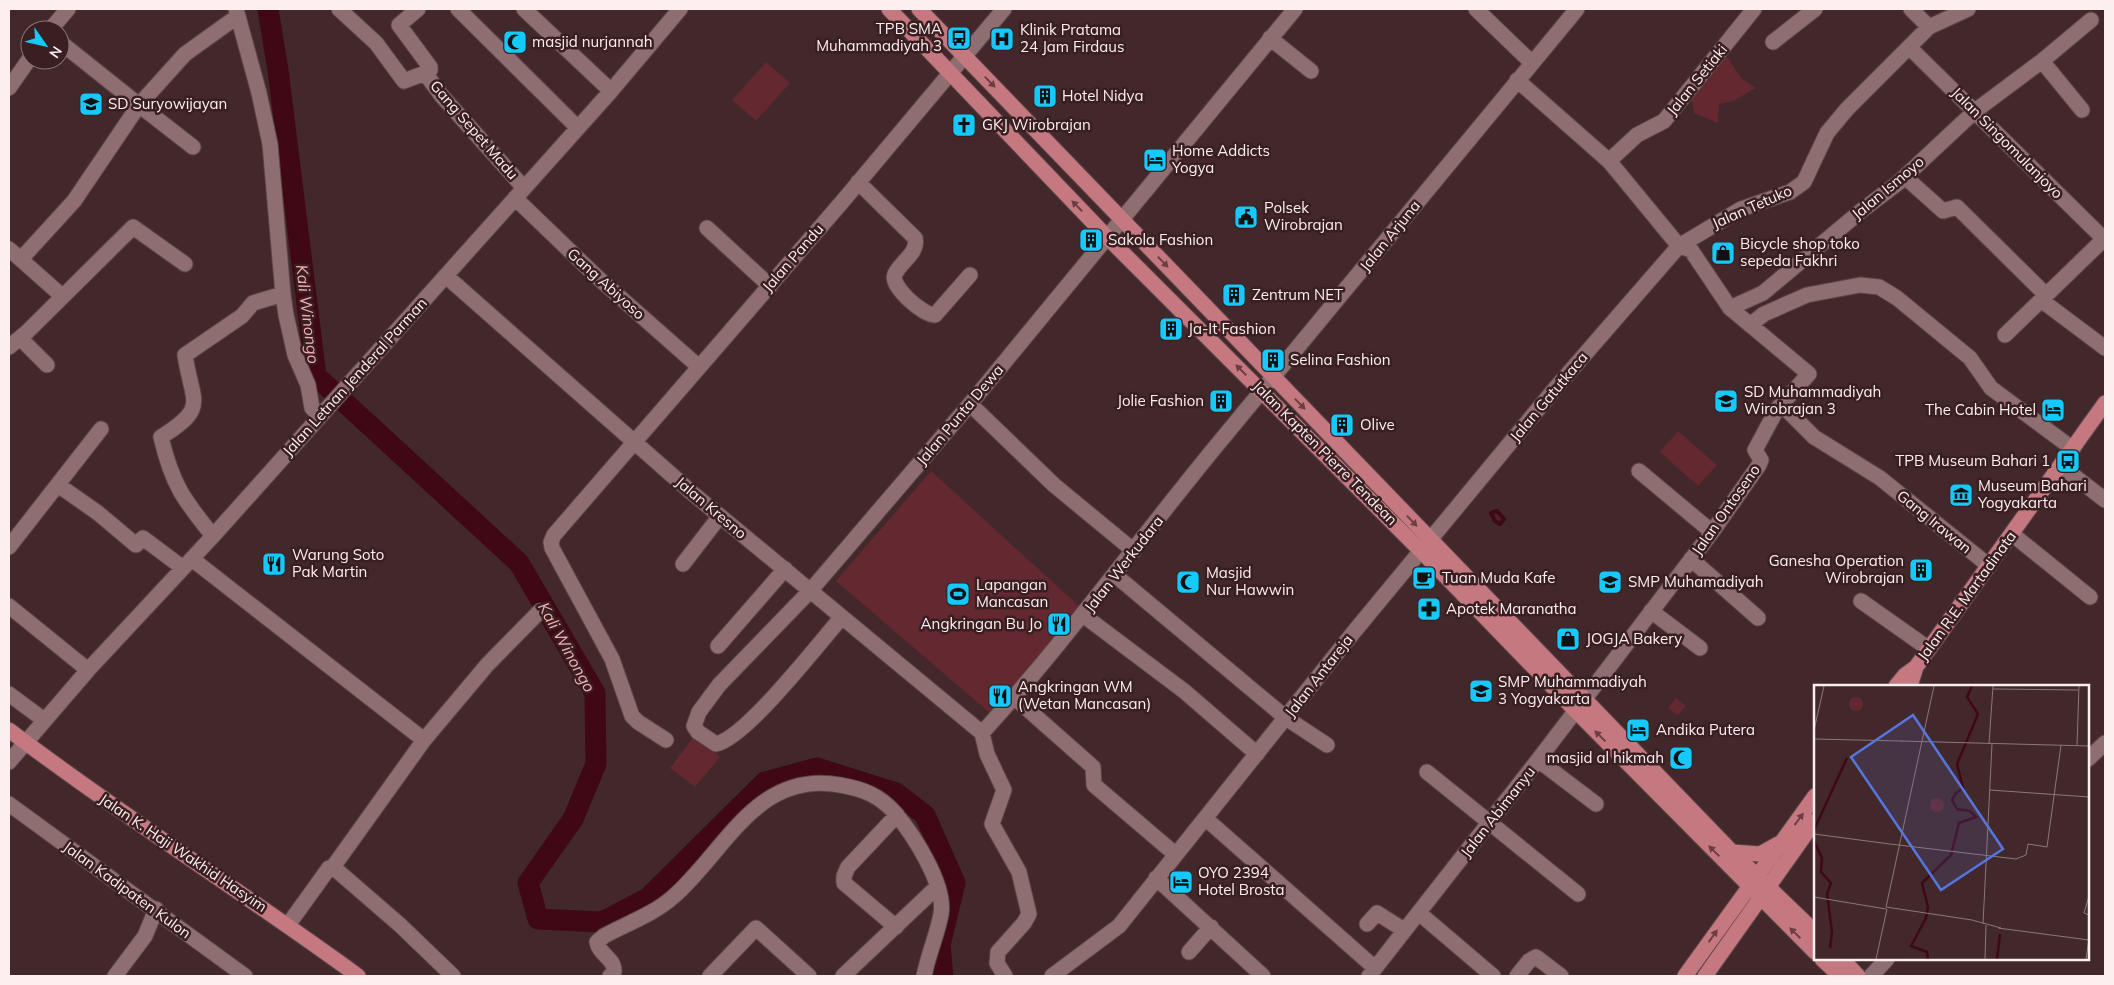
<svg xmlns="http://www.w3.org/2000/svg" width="2114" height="985" font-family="Mulish,sans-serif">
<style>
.green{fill:#632830}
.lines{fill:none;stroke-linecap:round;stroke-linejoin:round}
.stream{stroke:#400814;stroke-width:4}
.river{stroke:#400814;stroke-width:21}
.minor-casing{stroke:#5c4548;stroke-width:17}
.major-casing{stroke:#5c4548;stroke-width:17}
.minor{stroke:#8e6e70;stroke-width:15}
.major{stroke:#c57880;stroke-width:15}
.oneway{fill:#6a3e42}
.labels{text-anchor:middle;stroke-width:5;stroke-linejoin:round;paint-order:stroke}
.poi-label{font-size:15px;fill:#fdeeef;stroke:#391f21;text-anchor:start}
.street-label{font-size:15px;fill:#fdeeef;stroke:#391f21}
.water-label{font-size:16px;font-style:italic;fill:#f3aeb3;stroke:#391f21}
.inset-river{fill:none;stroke:#400814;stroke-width:2.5}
.inset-road{fill:none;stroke:#8d7779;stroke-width:1}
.view{fill:#5576de;fill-opacity:0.15;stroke:#5576de;stroke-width:2.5}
.inset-edge{fill:none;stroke:#fdeeef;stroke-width:2.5}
</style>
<rect width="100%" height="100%" fill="#43282b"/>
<path class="green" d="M1727,57L1742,79L1756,88L1733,101L1719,104L1718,123L1694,113L1692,99L1701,89V76Z
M766,62L790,83L756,121L732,100Z
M1678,431L1717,465L1698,486L1660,452Z
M931,471L1080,607L991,714L836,581Z
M1676,698L1686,706L1678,715L1668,708Z
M694,736L720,757L695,787L670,768Z"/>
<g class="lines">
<path class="stream" d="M1497,511L1504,519L1500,524L1495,521L1491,513Z"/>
<path class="river" d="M268,9L278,70L316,376L519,563L595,693L596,764L573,819L528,883L538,919L602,922L648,898L765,782L817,768L896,793L925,815L955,883L940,945L943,976"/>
<g class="minor-casing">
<path id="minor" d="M236,9L259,93L270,144L283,294
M339,9L376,43L404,81L425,73
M418,9L399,25L430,67V70L425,73L441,95L524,188
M458,9L578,128
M524,9L611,91
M1476,9L1532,63
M1911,9L1929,27
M50,30L68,9
M1270,38L1311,71
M1773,42L1815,9
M1909,47L2105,240
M2042,61L2082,110
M1517,80L1609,161L1679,246
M9,88L30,58
M193,147L139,105L185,54L238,16
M1609,161L1637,135L1664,121L1754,9
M1905,177L1943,211L1957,207L2046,295
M858,182L915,238C919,253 901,261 895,274C889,286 924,316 935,315L970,275
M515,198L596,276L699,367
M707,228L770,286
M9,249L62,296
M21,259L74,201L139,105L60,42
M446,276L691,492L982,733
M2041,300L2105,348
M1730,308L1763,293L1861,211L1898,183L1975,111L2042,61L2091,20
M1750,325L1764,314L1807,295L1860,285L1879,287L1897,298L1970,358L1991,388L2073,449
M2005,335L2104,239
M20,338L47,365
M9,347L27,332L133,227L185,264
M970,404L1054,485L1134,551
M1782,405L1814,437L1880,478L1988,565
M2061,466L2105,500
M1639,471L1712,532
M58,485L98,513L136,545L143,538L183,568
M2012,534L2090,597
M213,536C183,499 172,484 161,437C209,407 192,403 185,355L242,316L253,303L283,294L286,315L295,355L308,385L312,408L320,416
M9,547L101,429
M192,559L424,740
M1691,559L1758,618
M683,564L720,516
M1115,575L1286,718L1327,745
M1861,601L1929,649
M9,606L88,670
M1651,611L1700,648
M1083,615L1184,691L1257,754
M842,617C819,643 746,738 716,744L698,732L694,726L699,712L719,685L811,590L970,404L1295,9
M718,646L785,569
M9,694L44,720
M1015,698L1093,767L1094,785L1175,854
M982,733C1066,641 1138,541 1217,445C1337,300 1456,154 1577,9
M982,733L987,754L1004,790L992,824L1019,872L1029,914L1024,923L998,952L997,963L1005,976
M666,740L638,722L632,716L612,659L552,548L551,542L554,535L842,202L1004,9
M2088,759L2105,743
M1538,760L1596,804
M9,762L88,670L213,536L611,91L680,9
M1427,772L1578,894
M9,804L245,976
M1205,818L1375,968
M333,867L400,925L453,976
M1156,878L1263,976
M1419,913L1493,976
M1367,924L1377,913L1404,930
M288,925L329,868L333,867L424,740L487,665L540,611
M896,927L844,883V876L848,867L897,815
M1189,952L1211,927
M115,976L145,936L156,909
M610,976L614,972C615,958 599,955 597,942L604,936C626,924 654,914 673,897C725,852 756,770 840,785C863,789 879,795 895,813C913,834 946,885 941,914C937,935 928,955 924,976
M710,976L756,928L809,976
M843,976L937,887
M1052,976L1119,926L1353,633L1553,391L1679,246L1741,209L1790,192L1804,182L1827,133L1847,109L1929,27L1968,9
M1369,976L1538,760L1712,532L1759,465L1761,460L1755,450L1777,409L1809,374L1730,308L1691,250L1679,246
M1517,976L1529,961L1536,957L1561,976
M1871,976L1887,959"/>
</g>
<g class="major-casing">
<path id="major" d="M889,9L1106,236L1421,551L1575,710L1815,952
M919,9L1732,852L1815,932
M1896,686L1905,675L1916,667L2105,403
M1910,686L1916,667
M9,730C122,816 243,892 358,976
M1732,852L1760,854L1778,844
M1822,959L1840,976
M1842,959L1858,976
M1685,976L1815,796
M1705,976L1815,821"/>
</g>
<use href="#minor" class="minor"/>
<use href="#major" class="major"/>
</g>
<defs><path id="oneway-solid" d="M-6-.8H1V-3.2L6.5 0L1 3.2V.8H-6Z" transform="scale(1.25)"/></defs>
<g class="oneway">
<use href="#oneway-solid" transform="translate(990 82) rotate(46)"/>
<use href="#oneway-solid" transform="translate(1077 206) rotate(-134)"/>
<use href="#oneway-solid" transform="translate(1163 262) rotate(46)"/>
<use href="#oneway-solid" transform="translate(1241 370) rotate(-135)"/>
<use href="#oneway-solid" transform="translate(1300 404) rotate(46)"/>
<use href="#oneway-solid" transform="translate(1412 521) rotate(46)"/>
<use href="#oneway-solid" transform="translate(1600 736) rotate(-135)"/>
<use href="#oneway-solid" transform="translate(1799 819) rotate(-54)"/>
<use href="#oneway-solid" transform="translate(1714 851) rotate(-135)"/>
<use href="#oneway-solid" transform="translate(1795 933) rotate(-136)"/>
<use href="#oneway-solid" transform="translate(1713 936) rotate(-55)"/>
</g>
<defs>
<g id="bus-square" transform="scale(1.25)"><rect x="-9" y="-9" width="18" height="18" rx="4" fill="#15cafb" stroke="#391f21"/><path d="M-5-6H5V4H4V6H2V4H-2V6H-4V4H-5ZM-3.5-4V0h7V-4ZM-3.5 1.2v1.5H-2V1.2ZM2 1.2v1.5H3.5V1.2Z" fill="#111"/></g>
<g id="hospital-square" transform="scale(1.25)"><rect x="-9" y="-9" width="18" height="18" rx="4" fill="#15cafb" stroke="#391f21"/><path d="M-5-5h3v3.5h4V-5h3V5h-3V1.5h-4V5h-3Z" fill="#111"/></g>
<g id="mosque-square" transform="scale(1.25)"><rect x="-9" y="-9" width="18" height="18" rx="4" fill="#15cafb" stroke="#391f21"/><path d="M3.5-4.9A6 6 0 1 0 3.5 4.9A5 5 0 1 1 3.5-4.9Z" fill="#111"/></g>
<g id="building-square" transform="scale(1.25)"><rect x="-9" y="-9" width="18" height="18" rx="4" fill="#15cafb" stroke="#391f21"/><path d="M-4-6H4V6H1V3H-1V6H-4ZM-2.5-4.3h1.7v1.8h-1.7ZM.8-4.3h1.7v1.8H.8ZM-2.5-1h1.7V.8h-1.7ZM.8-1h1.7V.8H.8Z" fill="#111"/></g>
<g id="school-square" transform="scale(1.25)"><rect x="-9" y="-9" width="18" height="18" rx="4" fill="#15cafb" stroke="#391f21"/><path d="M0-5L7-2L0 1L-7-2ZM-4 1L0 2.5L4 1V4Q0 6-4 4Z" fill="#111"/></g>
<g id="church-square" transform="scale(1.25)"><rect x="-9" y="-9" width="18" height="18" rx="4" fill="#15cafb" stroke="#391f21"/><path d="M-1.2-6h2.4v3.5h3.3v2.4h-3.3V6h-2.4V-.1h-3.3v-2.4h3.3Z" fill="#111"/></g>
<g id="hotel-square" transform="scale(1.25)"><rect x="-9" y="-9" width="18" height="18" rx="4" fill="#15cafb" stroke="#391f21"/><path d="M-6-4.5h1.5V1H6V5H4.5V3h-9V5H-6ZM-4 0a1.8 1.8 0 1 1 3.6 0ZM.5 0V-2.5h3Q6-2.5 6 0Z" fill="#111"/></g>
<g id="civic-square" transform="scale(1.25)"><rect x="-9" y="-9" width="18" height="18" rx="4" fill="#15cafb" stroke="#391f21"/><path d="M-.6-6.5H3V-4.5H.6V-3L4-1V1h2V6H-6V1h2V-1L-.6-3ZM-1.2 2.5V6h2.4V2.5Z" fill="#111"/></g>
<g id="shop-square" transform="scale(1.25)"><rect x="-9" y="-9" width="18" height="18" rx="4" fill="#15cafb" stroke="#391f21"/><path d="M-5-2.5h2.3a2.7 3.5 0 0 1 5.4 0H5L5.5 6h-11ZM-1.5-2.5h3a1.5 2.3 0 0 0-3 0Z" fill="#111"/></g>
<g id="museum-square" transform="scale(1.25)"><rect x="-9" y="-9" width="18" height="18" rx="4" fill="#15cafb" stroke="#391f21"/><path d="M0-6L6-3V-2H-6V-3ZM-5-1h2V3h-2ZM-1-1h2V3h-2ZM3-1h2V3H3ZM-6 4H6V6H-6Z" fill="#111"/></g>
<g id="restaurant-square" transform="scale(1.25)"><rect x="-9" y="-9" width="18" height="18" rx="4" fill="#15cafb" stroke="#391f21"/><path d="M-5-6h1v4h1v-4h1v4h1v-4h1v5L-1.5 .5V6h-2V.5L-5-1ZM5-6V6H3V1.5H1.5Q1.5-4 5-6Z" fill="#111"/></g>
<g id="cafe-square" transform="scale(1.25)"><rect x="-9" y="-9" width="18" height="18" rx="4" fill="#15cafb" stroke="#391f21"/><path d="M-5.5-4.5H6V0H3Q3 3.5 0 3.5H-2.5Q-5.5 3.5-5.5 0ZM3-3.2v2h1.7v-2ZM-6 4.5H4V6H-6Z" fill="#111"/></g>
<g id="stadium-square" transform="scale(1.25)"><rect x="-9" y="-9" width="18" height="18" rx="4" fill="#15cafb" stroke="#391f21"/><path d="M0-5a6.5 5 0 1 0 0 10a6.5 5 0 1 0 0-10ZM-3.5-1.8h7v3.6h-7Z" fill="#111"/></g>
<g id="pharmacy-square" transform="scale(1.25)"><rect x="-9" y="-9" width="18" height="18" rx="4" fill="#15cafb" stroke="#391f21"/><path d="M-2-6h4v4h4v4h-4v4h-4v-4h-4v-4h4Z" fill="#111"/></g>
</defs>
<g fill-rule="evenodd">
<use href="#bus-square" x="959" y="38"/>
<use href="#hospital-square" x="1002" y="39"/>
<use href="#mosque-square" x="515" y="42"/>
<use href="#building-square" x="1045" y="96"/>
<use href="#school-square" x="91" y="104"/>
<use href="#church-square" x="964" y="125"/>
<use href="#hotel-square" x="1155" y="160"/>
<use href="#civic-square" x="1246" y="217"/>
<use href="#building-square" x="1091" y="240"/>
<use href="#shop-square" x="1723" y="253"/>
<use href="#building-square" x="1234" y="295"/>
<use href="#building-square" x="1171" y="329"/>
<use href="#building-square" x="1273" y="360"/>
<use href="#building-square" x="1221" y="401"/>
<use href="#school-square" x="1726" y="401"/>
<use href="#hotel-square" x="2053" y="410"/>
<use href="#building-square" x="1342" y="425"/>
<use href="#bus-square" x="2068" y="461"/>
<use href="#museum-square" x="1961" y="495"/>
<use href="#restaurant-square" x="274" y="564"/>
<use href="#building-square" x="1921" y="570"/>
<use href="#cafe-square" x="1424" y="578"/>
<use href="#mosque-square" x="1188" y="582"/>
<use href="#school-square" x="1610" y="582"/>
<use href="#stadium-square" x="958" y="594"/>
<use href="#pharmacy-square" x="1429" y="609"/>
<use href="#restaurant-square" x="1059" y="624"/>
<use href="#shop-square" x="1568" y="639"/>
<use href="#school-square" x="1481" y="691"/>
<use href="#restaurant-square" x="1000" y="696"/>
<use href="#hotel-square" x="1638" y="730"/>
<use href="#mosque-square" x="1681" y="758"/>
<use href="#hotel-square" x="1181" y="882"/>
</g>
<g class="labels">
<g class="poi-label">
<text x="942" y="34" text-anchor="end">TPB SMA<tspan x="942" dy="17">Muhammadiyah 3</tspan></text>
<text x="1020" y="35">Klinik Pratama<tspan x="1020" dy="17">24 Jam Firdaus</tspan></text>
<text x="532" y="47">masjid nurjannah</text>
<text x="1062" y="101">Hotel Nidya</text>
<text x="108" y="109">SD Suryowijayan</text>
<text x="982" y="130">GKJ Wirobrajan</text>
<text x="1172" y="156">Home Addicts<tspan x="1172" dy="17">Yogya</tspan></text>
<text x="1264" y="213">Polsek<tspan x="1264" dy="17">Wirobrajan</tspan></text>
<text x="1108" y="245">Sakola Fashion</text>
<text x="1740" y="249">Bicycle shop toko<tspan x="1740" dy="17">sepeda Fakhri</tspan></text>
<text x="1252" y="300">Zentrum NET</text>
<text x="1188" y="334">Ja-It Fashion</text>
<text x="1290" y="365">Selina Fashion</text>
<text x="1744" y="397">SD Muhammadiyah<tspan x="1744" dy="17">Wirobrajan 3</tspan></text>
<text x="1204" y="406" text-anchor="end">Jolie Fashion</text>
<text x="2036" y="415" text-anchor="end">The Cabin Hotel</text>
<text x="1360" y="430">Olive</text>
<text x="2050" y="466" text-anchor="end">TPB Museum Bahari 1</text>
<text x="1978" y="491">Museum Bahari<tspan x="1978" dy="17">Yogyakarta</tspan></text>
<text x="292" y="560">Warung Soto<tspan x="292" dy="17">Pak Martin</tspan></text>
<text x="1904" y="566" text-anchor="end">Ganesha Operation<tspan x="1904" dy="17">Wirobrajan</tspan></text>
<text x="1206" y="578">Masjid<tspan x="1206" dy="17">Nur Hawwin</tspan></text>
<text x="1442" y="583">Tuan Muda Kafe</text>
<text x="1628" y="587">SMP Muhamadiyah</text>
<text x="976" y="590">Lapangan<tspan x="976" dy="17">Mancasan</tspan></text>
<text x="1446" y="614">Apotek Maranatha</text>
<text x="1042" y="629" text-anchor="end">Angkringan Bu Jo</text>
<text x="1586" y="644">JOGJA Bakery</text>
<text x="1498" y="687">SMP Muhammadiyah<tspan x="1498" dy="17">3 Yogyakarta</tspan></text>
<text x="1018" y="692">Angkringan WM<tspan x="1018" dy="17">(Wetan Mancasan)</tspan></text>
<text x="1656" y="735">Andika Putera</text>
<text x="1664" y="763" text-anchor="end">masjid al hikmah</text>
<text x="1198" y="878">OYO 2394<tspan x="1198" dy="17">Hotel Brosta</tspan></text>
</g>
<g class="street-label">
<text transform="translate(1697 80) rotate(-51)" y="5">Jalan Setiaki</text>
<text transform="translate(474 130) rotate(49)" y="5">Gang Sepet Madu</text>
<text transform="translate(2007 143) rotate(45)" y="5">Jalan Singomulanjoyo</text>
<text transform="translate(1888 188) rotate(-40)" y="5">Jalan Ismoyo</text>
<text transform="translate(1752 207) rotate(-24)" y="5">Jalan Tetuko</text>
<text transform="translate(1390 236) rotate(-51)" y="5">Jalan Arjuna</text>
<text transform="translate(793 258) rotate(-49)" y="5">Jalan Pandu</text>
<text transform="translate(606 284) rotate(42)" y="5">Gang Abiyoso</text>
<text transform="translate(355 377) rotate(-48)" y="5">Jalan Letnan Jenderal Parman</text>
<text transform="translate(1549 397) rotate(-50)" y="5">Jalan Gatutkaca</text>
<text transform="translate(960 415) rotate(-50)" y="5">Jalan Punta Dewa</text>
<text transform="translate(1325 453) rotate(45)" y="5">Jalan Kapten Pierre Tendean</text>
<text transform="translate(711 508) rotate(40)" y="5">Jalan Kresno</text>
<text transform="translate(1726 510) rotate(-55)" y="5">Jalan Ontoseno</text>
<text transform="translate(1934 522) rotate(39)" y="5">Gang Irawan</text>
<text transform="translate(1124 564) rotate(-52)" y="5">Jalan Werkudara</text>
<text transform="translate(1967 596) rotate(-54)" y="5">Jalan R.E. Martadinata</text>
<text transform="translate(1319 676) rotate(-52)" y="5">Jalan Antareja</text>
<text transform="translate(1498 812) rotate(-52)" y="5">Jalan Abimanyu</text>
<text transform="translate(183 853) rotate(34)" y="5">Jalan K. Haji Wakhid Hasyim</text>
<text transform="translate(127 890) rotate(36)" y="5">Jalan Kadipaten Kulon</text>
</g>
<g class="water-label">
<text transform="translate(308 314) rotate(83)" y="6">Kali Winongo</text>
<text transform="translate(567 647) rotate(61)" y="6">Kali Winongo</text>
</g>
</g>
<g transform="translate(1814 685)">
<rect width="275" height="275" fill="#43282b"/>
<path d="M35 19a7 7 0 1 1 14 0a7 7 0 1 1-14 0ZM116 120a7 7 0 1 1 14 0a7 7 0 1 1-14 0Z" fill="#632830"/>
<path class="inset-river" d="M0,145L33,73M0,156L8,173L7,187L17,198L13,209L18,247L16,263M114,274L113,267L97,261L112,233L114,222L108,198L137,170L145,138L162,132L156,126L143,124L138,115L142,108L149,103L143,79L164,29L153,12L158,1M183,274L186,249"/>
<path class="inset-road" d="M120,1L72,222L158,235L187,243M179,4L264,5M0,45L10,1M0,54L88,56M87,56L275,61M175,59L179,1M263,60L265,1M176,105L275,112M0,149L76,159M76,159L202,174L212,170L214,159L233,162L247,60M275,211L270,228L275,230M0,212L72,224M169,239L178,59M184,243L275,255M62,274L73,224M171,274L172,240M272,274L275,254"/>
<path class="view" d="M99,30L189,164L127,205L37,72Z"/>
<rect width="275" height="275" class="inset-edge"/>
</g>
<rect width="2114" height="985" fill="none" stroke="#fdeeef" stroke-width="20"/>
<g transform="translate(45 45) rotate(124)"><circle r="24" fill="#391f21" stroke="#877273"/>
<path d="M0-4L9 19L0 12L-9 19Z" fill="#15cafb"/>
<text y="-8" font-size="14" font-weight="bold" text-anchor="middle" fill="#fdeeef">N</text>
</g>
</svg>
